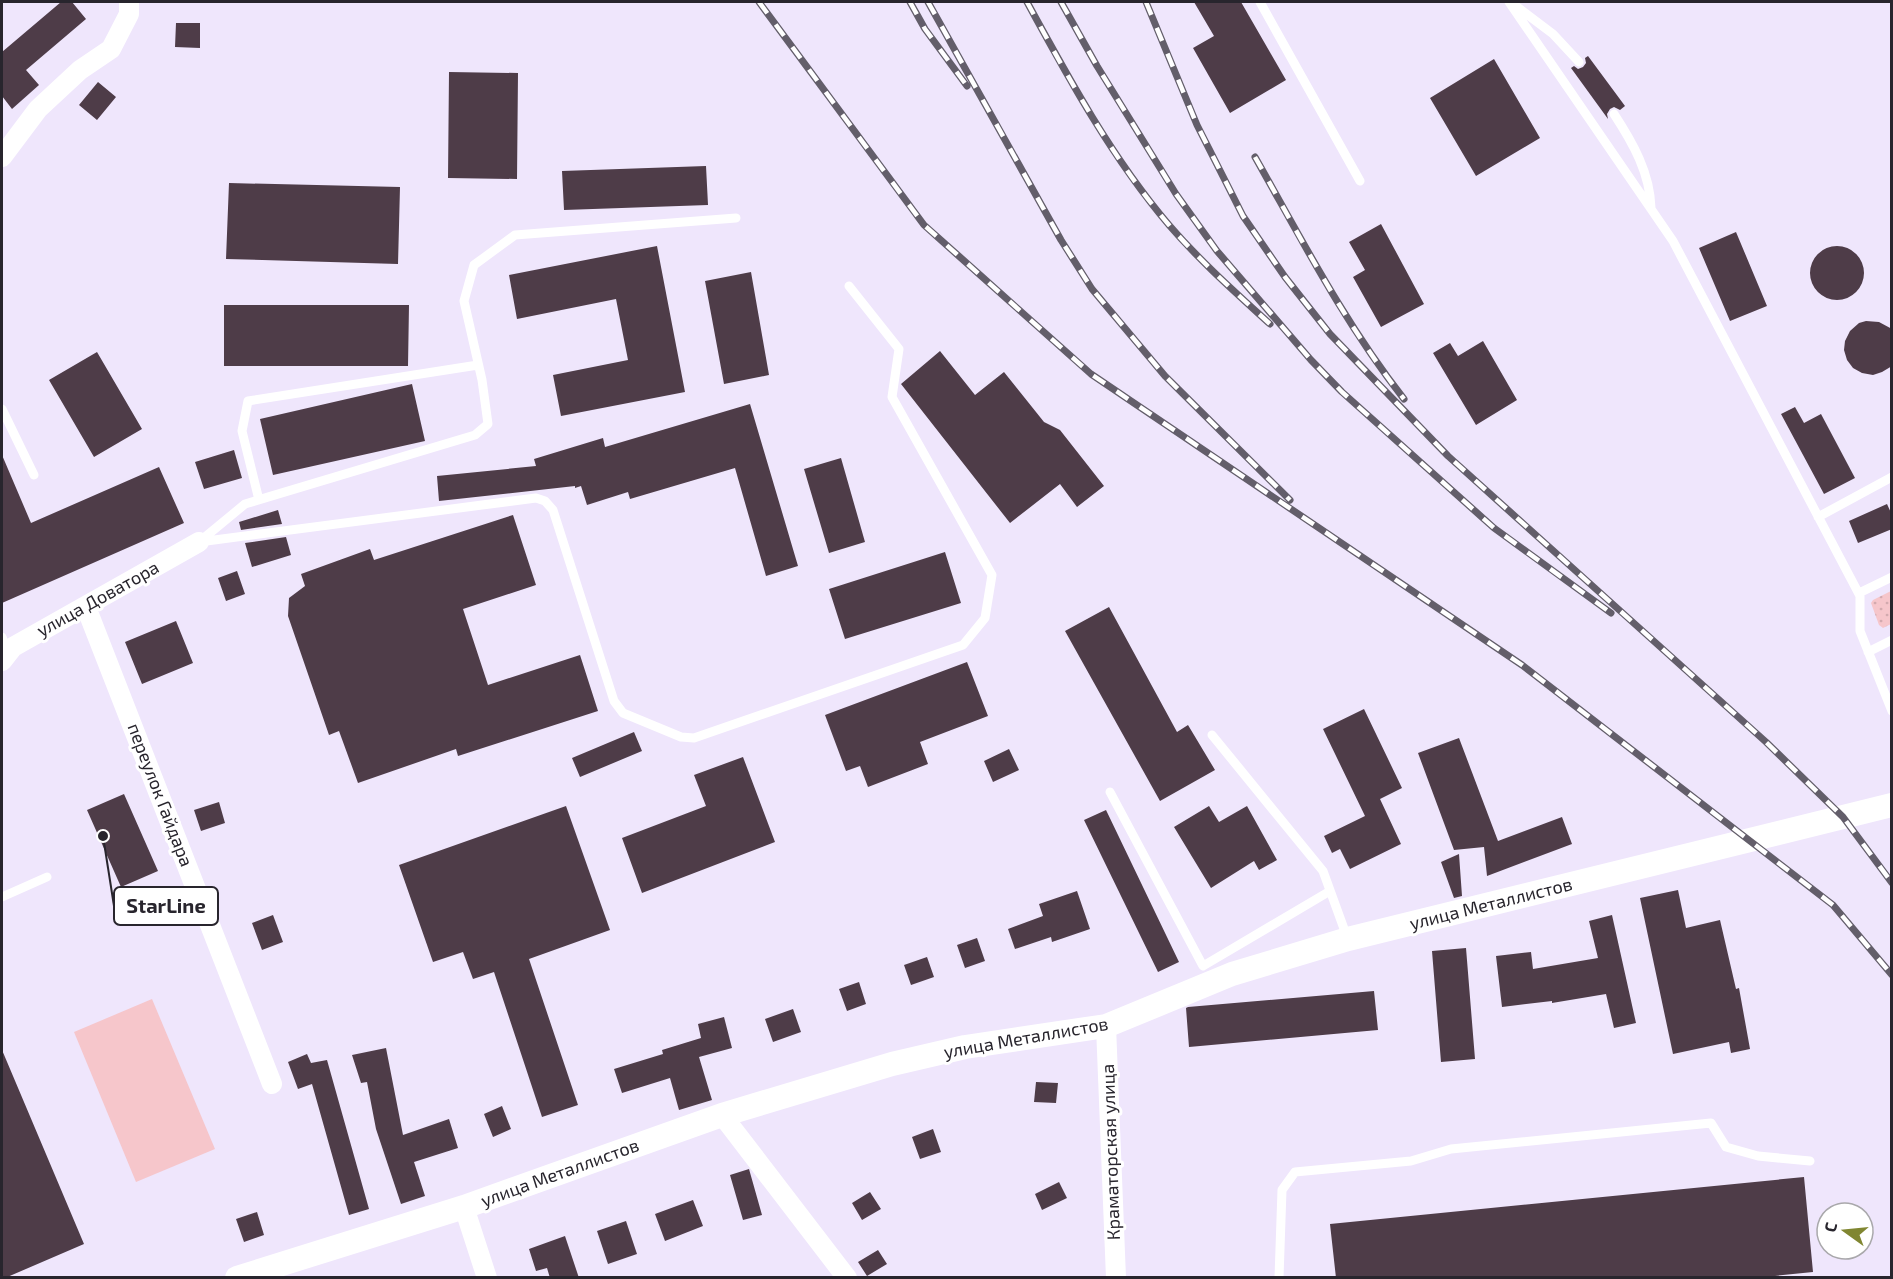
<svg xmlns="http://www.w3.org/2000/svg" width="1893" height="1279" font-family="'Exo 2',sans-serif">
<style>
.grass{fill:url(#grass-dots)}
.green{fill:#f6c6cb}
.building{fill:#4e3c48}
.lines{fill:none;stroke-linecap:round;stroke-linejoin:round}
.service{stroke:#fff;stroke-width:9}
.minor{stroke:#fff;stroke-width:20}
.tertiary{stroke:#fff;stroke-width:24}
.rail-casing{stroke:#635e6a;stroke-width:7}
.rail{stroke:#fff;stroke-width:4.5;stroke-dasharray:14;stroke-linecap:butt}
.labels{text-anchor:middle;stroke-width:6;stroke-linejoin:round;paint-order:stroke}
.street-label{font-size:18px;fill:#28252d;stroke:#fff}
.leader{fill:none;stroke:#28252d;stroke-width:2}
.callout-dot{fill:#28252d;stroke:#fff;stroke-width:2}
.callout{fill:#fff;stroke:#28252d;stroke-width:2}
.callout-label{font-size:20px;text-anchor:middle;font-weight:bold;fill:#28252d}
</style>
<defs>
<pattern id="grass-dots" width="8" height="8" patternUnits="userSpaceOnUse" patternTransform="scale(1.5)"><rect width="8" height="8" fill="#f6c6cb"/><path d="M2 2h.1M6 6h.1" fill="none" stroke="#d3aaaf" stroke-width="1.8" stroke-linecap="round"/></pattern>
</defs>
<rect width="100%" height="100%" fill="#efe6fc"/>
<path class="grass" d="M1891,591V624L1883,628L1879,625L1871,603L1873,600Z"/>
<path class="green" d="M152,999L215,1149L136,1182L74,1032Z"/>
<path class="building" d="M61,2H72L86,19L26,70L39,85L12,109L2,96V52Z
M1194,2H1241L1286,80L1230,113L1193,48L1214,36Z
M176,23H200V48L175,47Z
M1588,56L1625,106L1620,110L1614,107L1610,109L1607,114L1608,119L1571,68L1574,66L1578,69L1583,67L1586,63L1585,58Z
M1494,59L1540,138L1476,176L1430,98Z
M449,72L518,73L517,179L448,178Z
M98,82L116,97L97,120L79,105Z
M706,166L708,205L564,210L562,171Z
M229,183L400,187L398,264L226,259Z
M1381,224L1424,304L1381,327L1353,277L1365,270L1349,242Z
M1736,232L1767,306L1730,321L1699,248Z
M1810 273a27 27 0 1 1 54 0a27 27 0 1 1-54 0Z
M657,246L685,392L561,416L553,375L628,360L616,299L517,319L509,275Z
M751,272L769,375L724,384L705,281Z
M224,305H409L408,366H224Z
M1866,321L1879,322L1892,329V366L1882,372L1873,375L1862,373L1853,368L1847,360L1844,350L1845,341L1850,331L1859,323Z
M1483,341L1517,400L1476,425L1433,353L1450,343L1458,356Z
M940,351L975,395L1004,372L1044,422L1060,430L1104,486L1077,507L1060,484L1010,523L901,384Z
M97,352L142,429L94,457L49,380Z
M412,384L425,441L273,475L260,419Z
M750,404L798,566L766,576L735,468L630,499L628,492L587,505L581,486L575,488V486L439,501L437,476L536,466L534,459L603,438L605,447Z
M1795,407L1804,423L1821,414L1855,478L1824,494L1781,414Z
M234,450L242,478L204,489L195,462Z
M2,455L31,523L159,467L184,523L2,603Z
M841,458L865,542L829,553L804,469Z
M1887,504L1892,515V529L1858,543L1849,521Z
M278,510L282,524L241,530L239,522Z
M513,515L536,585L463,609L488,685L580,655L598,711L458,756L456,749L358,783L339,731L329,735L288,616L289,598L305,586L301,574L370,549L374,560Z
M286,537L291,555L252,567L245,543Z
M945,552L961,603L845,639L829,589Z
M237,571L245,594L226,601L218,578Z
M1109,607L1177,732L1188,725L1215,770L1160,801L1065,631Z
M176,621L193,663L142,684L125,642Z
M967,662L988,716L920,742L928,764L868,787L860,766L846,771L825,715Z
M1364,709L1402,788L1380,799L1401,844L1350,869L1340,849L1332,853L1324,836L1365,816L1323,729Z
M634,732L642,751L580,777L572,758Z
M1459,738L1498,841L1562,817L1572,844L1487,876L1484,847L1454,850L1418,753Z
M1009,749L1019,770L993,782L984,761Z
M743,757L775,842L642,893L622,838L706,806L694,775Z
M124,794L158,871L121,887L87,810Z
M219,802L225,823L201,831L194,810Z
M566,806L610,930L529,959L578,1105L542,1117L494,972L473,979L463,952L433,962L399,865Z
M1209,806L1219,822L1247,806L1277,860L1259,870L1254,861L1211,888L1174,827Z
M1106,810L1179,962L1158,972L1084,820Z
M1459,854L1462,896L1454,898L1441,862Z
M1678,890L1686,928L1720,920L1736,989L1739,988L1750,1049L1731,1053L1729,1042L1673,1054L1640,898Z
M1077,891L1090,929L1052,942L1051,937L1015,949L1008,929L1043,916L1039,904Z
M273,915L283,942L262,950L252,923Z
M1612,915L1636,1023L1614,1028L1606,994L1552,1003V1001L1502,1007L1496,956L1531,952L1533,969L1598,958L1589,921Z
M977,938L985,961L965,968L957,945Z
M1466,948L1475,1059L1441,1062L1432,951Z
M927,957L934,977L911,985L904,965Z
M859,982L866,1004L847,1011L839,989Z
M1374,991L1378,1030L1189,1047L1186,1008L1188,1007Z
M793,1009L801,1032L773,1042L765,1019Z
M724,1017L732,1048L699,1057L712,1100L679,1110L670,1078L622,1093L614,1069L663,1054L662,1050L701,1038L698,1024Z
M386,1048L403,1135L449,1119L458,1148L414,1162L425,1196L401,1204L376,1129L367,1082L361,1083L352,1055Z
M2,1050L84,1244L5,1278H2Z
M307,1054L311,1063L327,1060L369,1209L349,1215L312,1084L298,1089L288,1062Z
M1036,1082L1058,1083L1056,1103L1034,1102Z
M502,1106L511,1129L493,1137L484,1114Z
M933,1129L941,1152L920,1159L912,1137Z
M749,1169L762,1215L743,1220L730,1175Z
M1804,1177L1813,1272L1755,1278H1336L1330,1224Z
M1059,1182L1067,1198L1042,1210L1035,1194Z
M870,1192L881,1209L862,1220L852,1203Z
M693,1200L703,1226L665,1241L655,1214Z
M257,1212L264,1235L244,1242L236,1219Z
M626,1221L637,1254L608,1264L597,1231Z
M565,1236L579,1278H550L547,1268L536,1271L529,1249Z
M878,1250L887,1264L867,1276L858,1262Z"/>
<g class="lines">
<path class="service" d="M1260,2L1360,181
M1509,2L1673,241L1860,596V631L1892,711
M1512,3L1553,34L1579,62
M1614,114C1633,143 1650,173 1651,208
M2,409L34,475
M259,500L242,431L248,401L478,365
M1818,517L1892,477
M199,542L536,498L545,501L553,510L614,701L623,713L681,737L694,738L963,645L985,618L992,575L892,397L899,349L849,286
M199,542L245,504L475,435L488,424L482,380L464,301L474,265L515,235L736,218
M1859,593L1892,577
M2,637L8,653
M1868,652L1892,640
M1212,735L1323,871L1347,937
M1110,792L1203,966L1330,891
M2,897L47,877
M1279,1278L1282,1190L1295,1172L1411,1161L1451,1149L1711,1123L1726,1147L1758,1156L1810,1161"/>
<path class="minor" d="M2,157L38,109L80,70L111,49L129,14V2
M86,607L272,1084
M2,661L13,647L199,542
M1106,1026L1116,1278
M722,1115L847,1278
M464,1207L487,1278"/>
<path class="tertiary" d="M237,1278L464,1207L722,1115L892,1064L965,1047L1106,1026L1232,974L1348,939L1892,805"/>
<g class="rail-casing">
<path id="rail" d="M759,2L924,225L1091,374L1522,665L1833,905L1892,975
M910,2L925,29L967,86
M928,2L1061,240L1092,289L1165,376L1290,500
M1027,2C1069,79 1112,158 1169,225C1200,261 1235,292 1270,324
M1061,2L1097,66L1176,194L1217,251L1311,360L1342,392L1494,528L1611,613
M1146,2L1197,125L1243,216L1285,277L1330,334L1448,456L1766,742L1843,817L1892,883
M1255,157C1302,240 1345,324 1404,399"/>
</g>
<use href="#rail" class="rail"/>
</g>
<g class="labels">
<g class="street-label">
<text transform="translate(98 599) rotate(-29)" y="6">улица Доватора</text>
<text transform="translate(160 795) rotate(69)" y="6">переулок Гайдара</text>
<text transform="translate(1491 904) rotate(-14)" y="6">улица Металлистов</text>
<text transform="translate(1026 1038) rotate(-10)" y="6">улица Металлистов</text>
<text transform="translate(1111 1152) rotate(-92)" y="6">Краматорская улица</text>
<text transform="translate(560 1173) rotate(-20)" y="6">улица Металлистов</text>
</g>
</g>
<path class="leader" d="M103 836L114 906"/>
<circle class="callout-dot" cx="103" cy="836" r="6"/>
<rect class="callout" x="114" y="887" width="104" height="38" rx="6"/>
<g class="callout-label">
<text x="166" y="913">StarLine</text>
</g>
<rect width="1893" height="1279" fill="none" stroke="#28252d" stroke-width="6"/>
<g transform="translate(1845 1231) rotate(285)"><circle r="28" fill="#ffffff" stroke="#a9a8ab" stroke-width="1.5"/>
<path d="M0-4.5L10 22L0 15L-10 22Z" fill="#808631"/>
<text y="-9" font-size="16" font-weight="bold" text-anchor="middle" fill="#28252d">С</text>
</g>
</svg>
